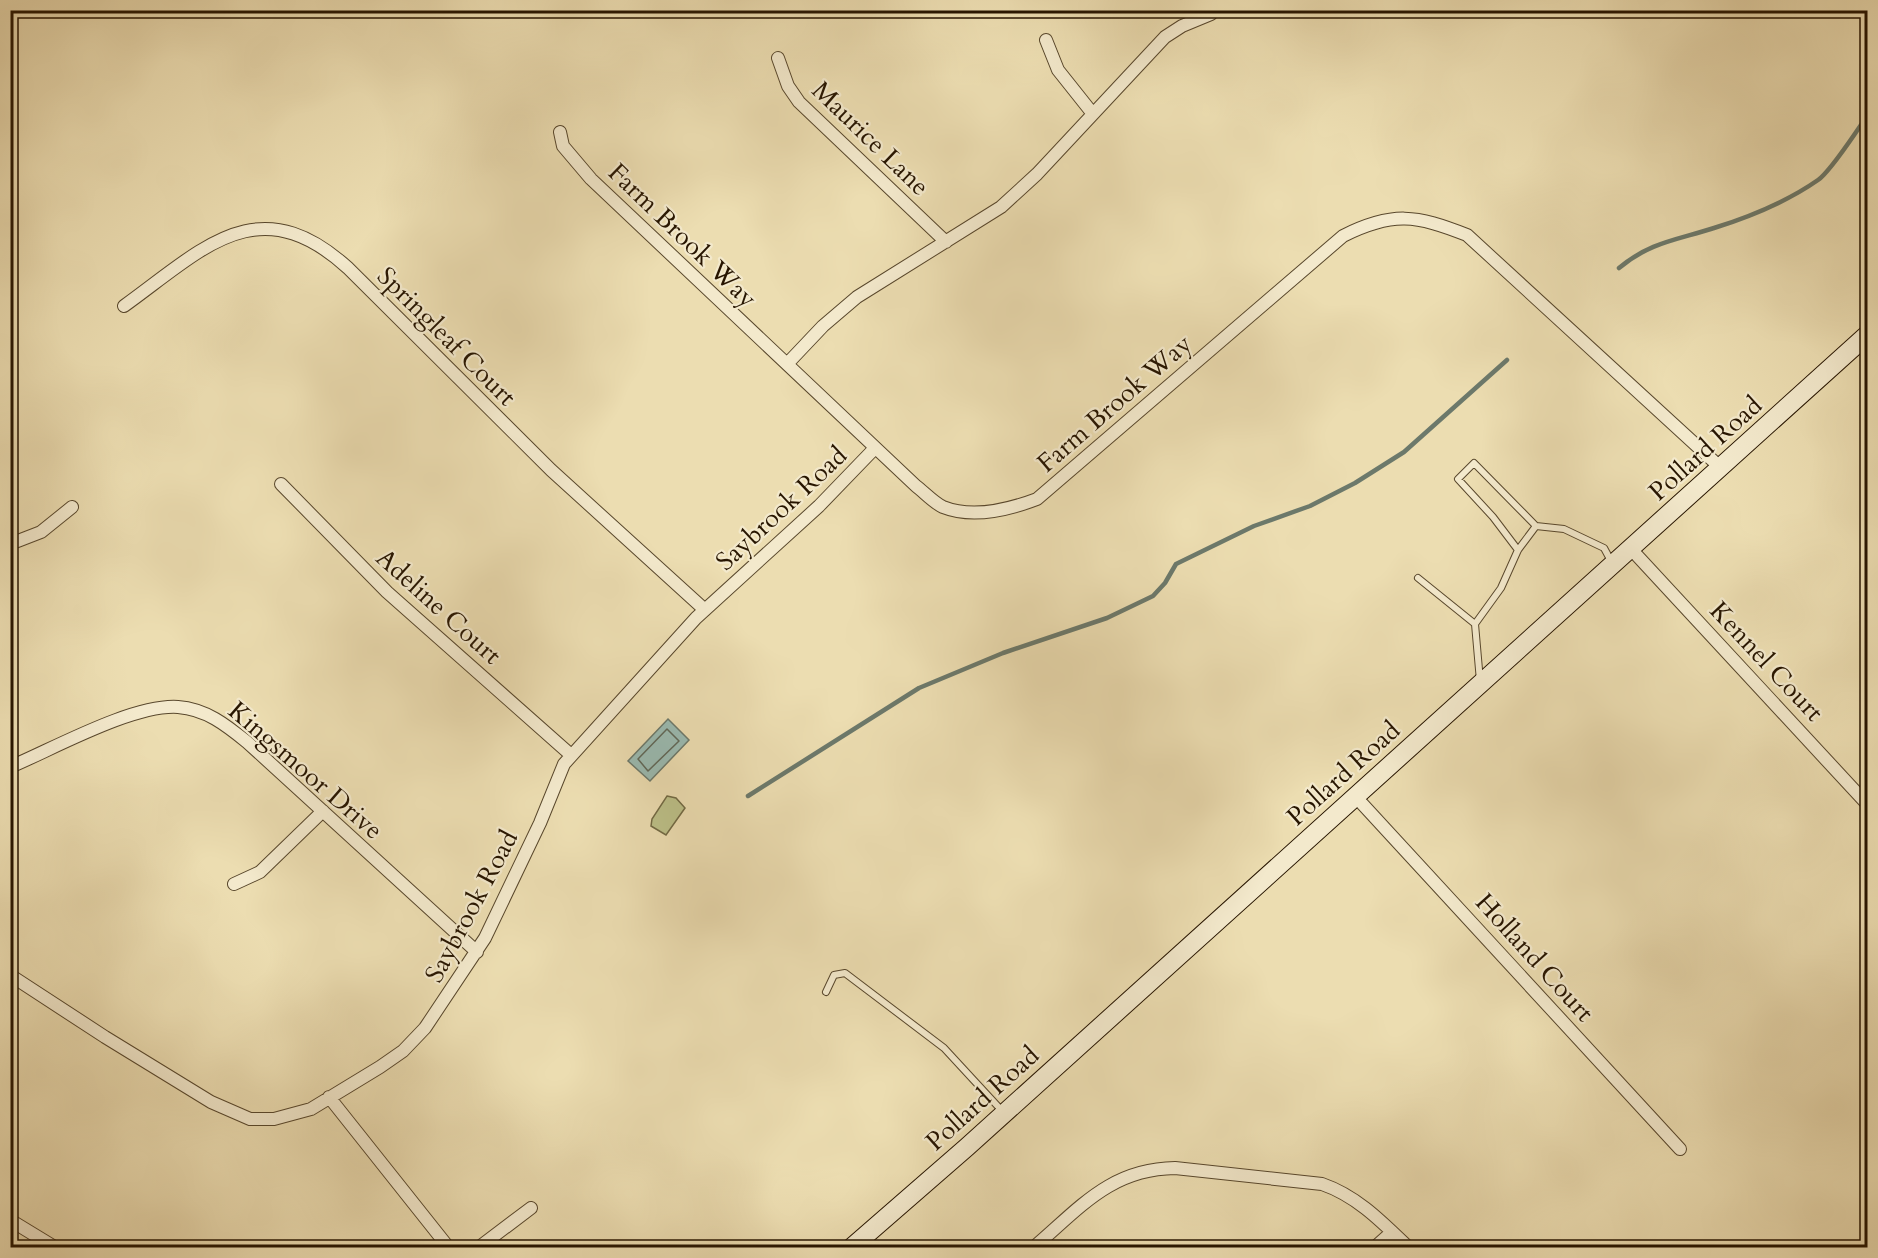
<svg xmlns="http://www.w3.org/2000/svg" width="1878" height="1258" font-family="Cardo,serif">
<style>
.green{fill:#bcc088;stroke:#726a44;stroke-width:1.5}
.water{fill:#9abbb2;stroke:#6c796b;stroke-width:1.5}
.lines{fill:none;stroke-linecap:round;stroke-linejoin:round}
.shore{stroke:#606859;stroke-width:1.5}
.stream{stroke:#6c796b;stroke-width:4.5}
.lane-casing{stroke:#58472c;stroke-width:8}
.street-casing{stroke:#58472c;stroke-width:14}
.secondary-casing{stroke:#271500;stroke-width:20}
.lane{stroke:#f3e9cc;stroke-width:6}
.street{stroke:#f3e9cc;stroke-width:12}
.secondary{stroke:#f3e9cc;stroke-width:18}
.labels{text-anchor:middle;stroke-width:4.5;stroke-linejoin:round;paint-order:stroke}
.street-label{font-size:26px;fill:#271500;stroke:#f3e9cc}
</style>
<rect width="100%" height="100%" fill="#ecddb1"/>
<filter id="stains"><feTurbulence type="fractalNoise" baseFrequency=".00333" numOctaves="4"/><feColorMatrix values="0 0 0 0 .2 0 0 0 0 .09 0 0 0 0 .02 0 0 0 .5 -.17"/></filter>
<radialGradient id="worn" r=".72"><stop offset=".6" stop-color="#630" stop-opacity="0"/><stop offset="1" stop-color="#630" stop-opacity=".3"/></radialGradient>
<path class="green" d="M667,796L676,798L685,808L666,835L651,826L652,819Z"/>
<path class="water" d="M668,719L689,740L650,781L628,761Z"/>
<g class="lines">
<path class="shore" d="M667,729L679,741L648,771L638,759Z"/>
<path class="stream" d="M1619,268C1650,242 1677,240 1714,228C1749,217 1788,201 1818,180C1832,170 1856,131 1868,115
M748,796L919,688L1003,653L1107,618L1153,596L1165,583L1176,564L1254,526L1310,506L1355,483L1404,452L1507,360"/>
<g class="lane-casing">
<path id="lane" d="M1518,550L1493,517L1458,479L1474,463L1536,526L1564,529L1604,548L1611,561
M1418,578L1475,624
M1480,681L1475,624L1501,588L1518,550L1536,526
M826,992L834,975L845,973L944,1048L1004,1113"/>
</g>
<g class="street-casing">
<path id="street" d="M1046,40L1058,70L1093,114
M778,58L788,86L799,102L946,242
M560,132L563,146L591,179L916,486C924,492 934,503 943,507C973,519 1008,510 1037,499L1343,236C1393,211 1416,215 1467,235L1721,468
M124,306C202,250 258,186 348,268L551,470L705,610
M787,364L823,326L857,297L1001,207L1037,174L1165,37L1182,26L1211,14
M281,484L387,592L571,755
M10,544L41,532L72,507
M1631,549L1868,805
M10,767C53,749 133,704 178,707C206,709 226,725 247,742L477,952
M1355,796L1680,1149
M234,884L260,872L323,811
M10,975L105,1037L211,1102L250,1119H274L311,1109L380,1067L403,1051L425,1028L485,938L540,823L564,764L696,618L819,506L875,448
M329,1097L449,1248
M10,1220L56,1248
M478,1248L531,1208
M1033,1248C1080,1208 1110,1169 1175,1168L1322,1184C1357,1196 1382,1222 1409,1248
M1374,1248L1392,1232"/>
</g>
<g class="secondary-casing">
<path id="secondary" d="M851,1248L967,1147L1868,334"/>
</g>
<use href="#lane" class="lane"/>
<use href="#street" class="street"/>
<use href="#secondary" class="secondary"/>
</g>
<g class="labels">
<g class="street-label">
<text transform="translate(871 138) rotate(44)" y="9">Maurice Lane</text>
<text transform="translate(683 235) rotate(44)" y="9">Farm Brook Way</text>
<text transform="translate(447 336) rotate(45)" y="9">Springleaf Court</text>
<text transform="translate(1114 403) rotate(-41)" y="9">Farm Brook Way</text>
<text transform="translate(1705 448) rotate(-42)" y="9">Pollard Road</text>
<text transform="translate(781 508) rotate(-43)" y="9">Saybrook Road</text>
<text transform="translate(439 606) rotate(42)" y="9">Adeline Court</text>
<text transform="translate(1767 661) rotate(47)" y="9">Kennel Court</text>
<text transform="translate(306 770) rotate(41)" y="9">Kingsmoor Drive</text>
<text transform="translate(1343 773) rotate(-42)" y="9">Pollard Road</text>
<text transform="translate(471 906) rotate(-62)" y="9">Saybrook Road</text>
<text transform="translate(1535 957) rotate(48)" y="9">Holland Court</text>
<text transform="translate(982 1098) rotate(-42)" y="9">Pollard Road</text>
</g>
</g>
<rect width="1878" height="1258" fill="none" stroke="#ecddb1" stroke-width="36"/>
<rect x="12" y="12" width="1854" height="1234" fill="none" stroke="#271500" stroke-width="3"/>
<rect x="18" y="18" width="1842" height="1222" fill="none" stroke="#271500" stroke-width="1.5"/>
<rect width="100%" height="100%" filter="url(#stains)"/>
<rect width="100%" height="100%" fill="url(#worn)"/>
</svg>
